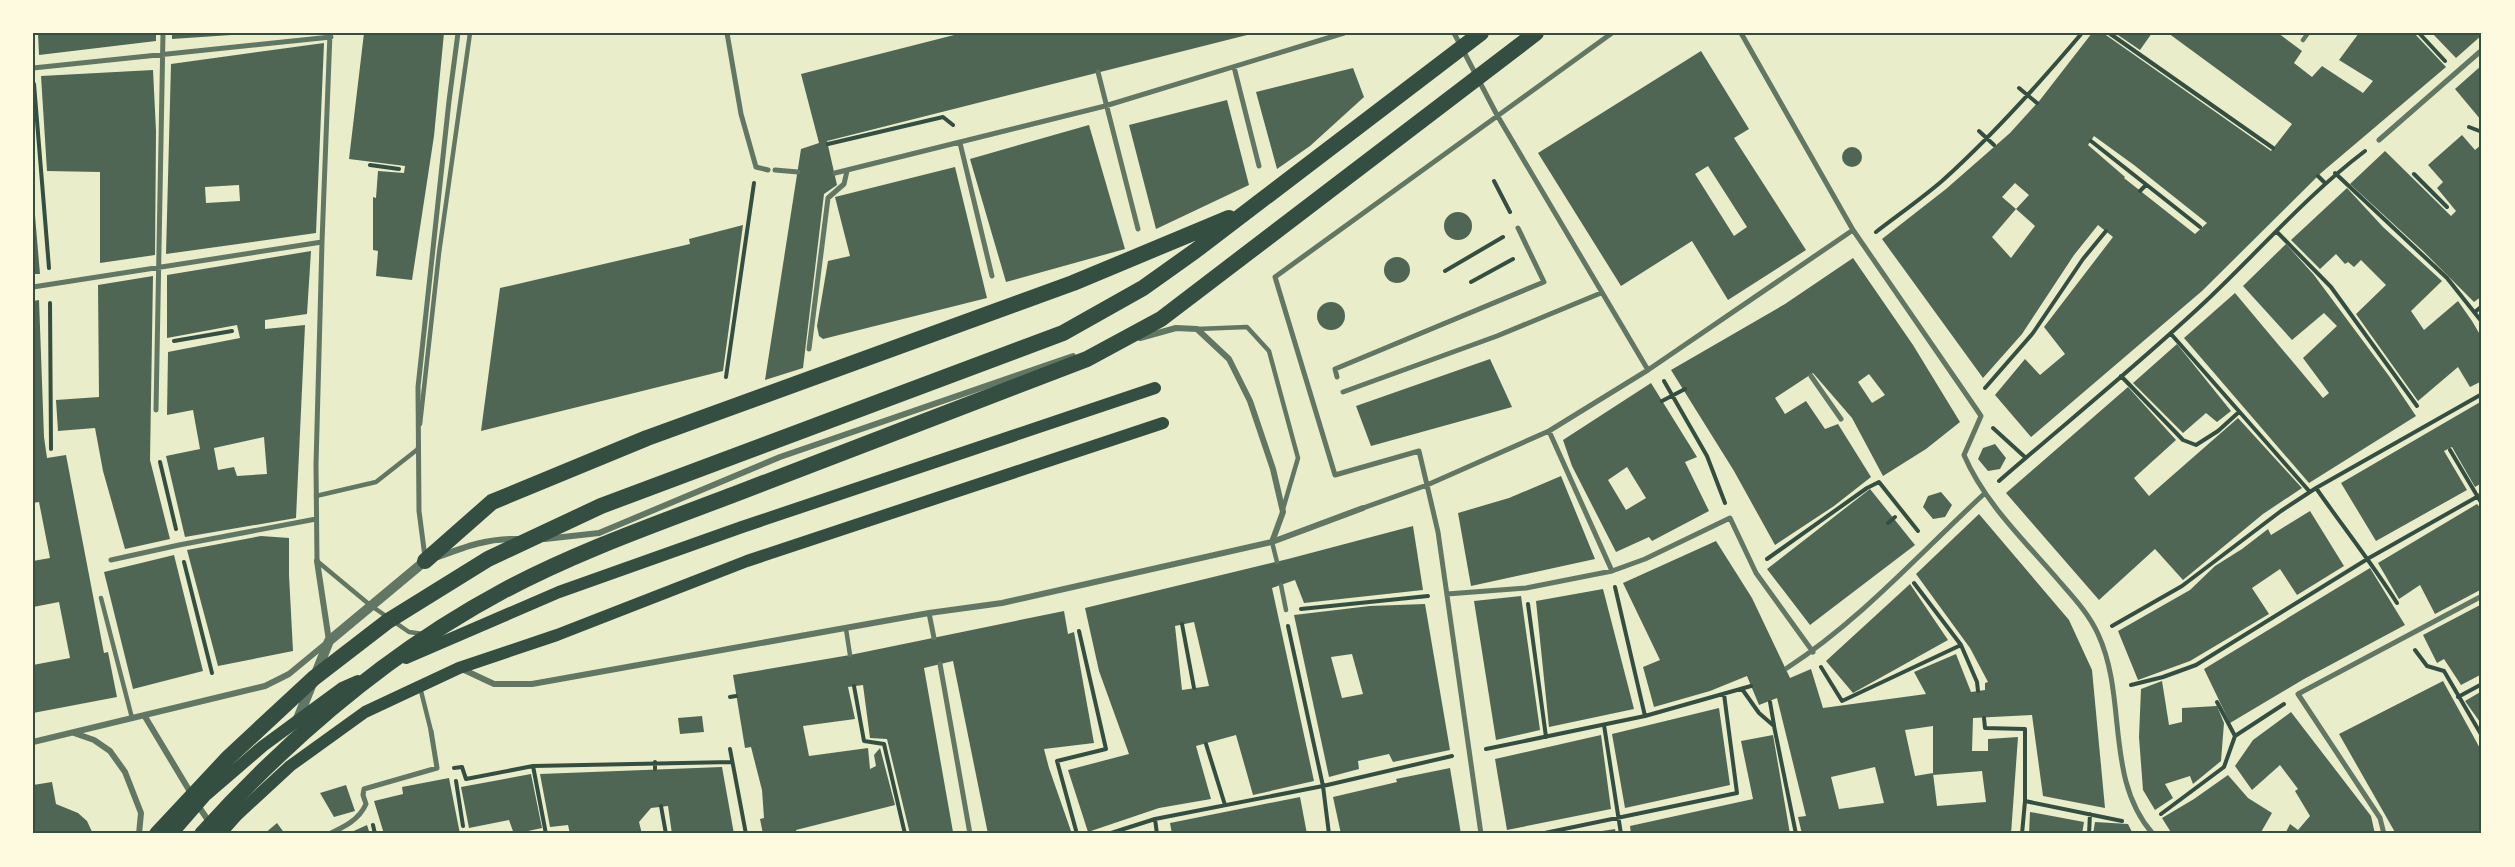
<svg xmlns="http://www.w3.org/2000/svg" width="2515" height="867" font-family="'Source Sans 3',sans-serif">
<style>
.building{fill:#4f6655;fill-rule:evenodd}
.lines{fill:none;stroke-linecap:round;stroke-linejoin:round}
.path{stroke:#344e41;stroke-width:4}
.service{stroke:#617663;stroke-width:4.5}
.pedestrian{stroke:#617663;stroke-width:5}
.minor{stroke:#617663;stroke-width:6}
.tertiary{stroke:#617663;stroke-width:10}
.secondary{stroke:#344e41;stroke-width:12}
.trunk{stroke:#344e41;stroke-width:16}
.neatline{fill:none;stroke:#344e41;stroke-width:2}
</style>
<rect width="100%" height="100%" fill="#e9edc9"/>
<path class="building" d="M38,33H156V41L39,55Z
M172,33H231V35L172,39Z
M364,33H444L434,136L412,280L376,276L378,251L373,250V197L376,198L378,171L404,173L405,166L349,159Z
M962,33L1251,34L827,141L837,185L824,194L803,368L765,380L801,149L819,143L801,74Z
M2092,33H2103L2271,151L2292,124L2168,33H2278L2302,51L2294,63L2312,77L2322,66L2363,93L2373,81L2339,60L2359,33H2414L2446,67L2321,173L2202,291L2031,437L1995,395L2025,359L2040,375L2065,354L2044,327L2113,237L2098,225L2074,255L2022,334L1983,378L1882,239L1946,189L2010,133L2040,100ZM2094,136L2134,165L2207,223L2195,234L2124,178L2125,177L2088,145ZM2015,183L2029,195L2016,209L2035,226L2011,258L1992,237L2016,209L2002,197Z
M2115,33H2152L2140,50Z
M2432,33H2482V35L2456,58Z
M324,43L316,233L166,254L171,64ZM239,185L240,201L206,203L205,187Z
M1701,51L1749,129L1734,138L1806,250L1728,300L1692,241L1621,286L1538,153ZM1708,166L1747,227L1734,236L1695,174Z
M2482,65V119L2481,120L2455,89Z
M1353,68L1364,97L1310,146L1277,169L1256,92Z
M153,70L156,131L155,255L100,263V172L47,171L41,76Z
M1227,100L1249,185L1156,229L1129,125Z
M1089,125L1125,249L1006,282L970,159Z
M2462,135L2475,150L2482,144V296L2474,302L2424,252L2350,184L2385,151L2451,216L2456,211L2437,188L2443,182L2428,165Z
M1842 157a10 10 0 1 1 20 0a10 10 0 1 1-20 0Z
M955,167L987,298L823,339L819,336L817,326L828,261L850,256L835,197Z
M2347,188L2383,227L2442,281L2411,311L2424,330L2458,301L2472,321L2482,338V381L2470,387L2458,367L2418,401L2356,314L2386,285L2361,260L2354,267L2348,262L2345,264L2336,254L2320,269L2291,240Z
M33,192L40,274H33Z
M1444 226a14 14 0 1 1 28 0a14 14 0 1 1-28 0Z
M743,225L723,371L481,431L500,288L690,244L689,239Z
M2286,244L2314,275L2389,376L2416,416L2309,483L2184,338L2235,293L2323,398L2329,393L2303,358L2337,326L2324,313L2292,340L2243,286Z
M311,251L307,314L265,320V329L305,325L296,518L185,537L166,456L200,449L193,410L167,415L168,352L240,338L237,325L167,338V275ZM264,437L267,474L237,476L234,467L218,470L214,448Z
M1384 270a13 13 0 1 1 26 0a13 13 0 1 1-26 0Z
M1853,258L1913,345L1960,422L1926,449L1883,476L1852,418L1813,373L1775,398L1785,414L1806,401L1825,429L1838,424L1871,477L1834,506L1775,545L1734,471L1671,370L1785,304ZM1869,374L1885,395L1872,403L1858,382Z
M153,276L150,460L170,539L125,549L103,471L95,428L58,431L56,400L99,397L98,285Z
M39,300L44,437L47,458L66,455L104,653L108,652L117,697L33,713V665L70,658L59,602L33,607V561L50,558L39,502L33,503V301Z
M1317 316a14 14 0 1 1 28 0a14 14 0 1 1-28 0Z
M2177,344L2231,411L2217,422L2206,413L2183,433L2133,383Z
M1490,359L1512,407L1371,446L1356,406Z
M1651,383L1697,457L1685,462L1709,511L1652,541L1649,537L1616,552L1572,466L1563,440ZM1627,467L1646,498L1626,510L1608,480Z
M2128,387L2176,440L2134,478L2149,496L2238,418L2302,488L2263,514L2183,580L2155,549L2099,600L2006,493Z
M2482,401V483L2475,487L2452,447L2444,451L2467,490L2376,541L2341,483Z
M1995,444L2006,458L2000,469L1988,471L1978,459L1983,448Z
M1561,476L1595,559L1471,586L1458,513L1509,498Z
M1870,489L1915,545L1810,625L1767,569Z
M1941,492L1952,505L1945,517L1933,519L1923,507L1928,496Z
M2477,504L2482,510V589L2435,614L2420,585L2399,599L2378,563Z
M2310,511L2344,566L2297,595L2280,569L2252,588L2269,614L2190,661L2138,680L2118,631L2190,590L2215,566L2242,549L2268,529L2271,535Z
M1979,514L2069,620L2092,670L2105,808L2043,796L2032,715L1973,718L1972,751H1988V739L2018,737L2011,834H1802L1798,817L1806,816L1777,698L1759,705L1747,676L1710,691L1654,707L1643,667L1660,660L1623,583L1716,541L1752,598L1790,678L1811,669L1823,708L1926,694L1914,672L1956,654L1971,692L1985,690V683L1988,682L1970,648L1916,574ZM1933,726V775L1982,771L1986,802L1937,806L1933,773L1915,776L1905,730ZM1875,767L1884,803L1839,809L1831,777Z
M1413,526L1423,590L1304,603L1295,580L1272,588L1314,781L1253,795L1236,735L1196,746L1211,799L1159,808L1088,832L1068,770L1129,754L1099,671L1085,608L1288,559ZM1194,622L1209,686L1182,690L1175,626Z
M261,536L289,538V575L293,651L218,666L187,550Z
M174,555L203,671L133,689L104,572Z
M2370,568L2405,625L2304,679L2230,723L2204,669Z
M1910,584L1948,640L1853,693L1826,661Z
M1603,589L1634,709L1549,727L1536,601Z
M1521,596L1540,730L1496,740L1474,601Z
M1425,604L1450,750L1393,762L1389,754L1358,761L1359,769L1329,777L1294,615L1370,606ZM1352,654L1363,694L1342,698L1331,657Z
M2482,604V674L2461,685L2444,659L2437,663L2423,635Z
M1064,611L1068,634L1074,632L1094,743L1044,749L1049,768L1072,834H988L953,661L924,668L953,832L910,834L887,739L870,738L863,685L848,687L855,719L803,726L809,756L868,748L870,769L876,766L874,755L880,748L895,805L796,830L797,834H763L760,819L764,818L762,790L751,747L745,748L733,675L850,655Z
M2162,681L2169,725L2182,722V708L2217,706L2224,723L2221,761L2193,784L2190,776L2165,784L2173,798L2155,810L2143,790L2139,737L2141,689Z
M2443,681L2482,752V834H2396L2339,734Z
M2482,691V725L2465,701Z
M1719,708L1730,785L1625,808L1612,734Z
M2291,712L2371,816L2375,834H2285L2290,824L2298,830L2310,816L2295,791L2298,789L2280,765L2252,790L2235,766L2253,740Z
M702,716L704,732L680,734L678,718Z
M1601,735L1611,809L1507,830L1495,759Z
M1773,735L1790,834H1631L1630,826L1753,799L1741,741Z
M722,767L734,834H672L668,806L651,808L639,822L642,834H570L568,825L550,827L540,774Z
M1450,768L1461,834H1341L1333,797L1397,782L1396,779Z
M531,774L542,828L514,834L509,820L469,828L461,787Z
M2228,775L2248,798L2272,813L2260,834H2172L2162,818L2194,799Z
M449,778L460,834H384L374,801L403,794L402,787Z
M52,782L56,804L78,813L87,821L93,834H33V785Z
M346,785L355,811L334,817L320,793Z
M1300,797L1307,834H1172L1170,823Z
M2030,812L2084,822L2082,834H2029Z
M2095,822L2128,824L2133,834H2093Z
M277,823L285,834H264Z
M367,825L370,834H347Z
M1615,829L1616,834H1589V833Z"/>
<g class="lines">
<path class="path" d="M2109,33L2273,148
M2419,33L2445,61
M34,84L49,268
M2019,88L2037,103
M2469,127L2482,132
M1979,131L1994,145
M2091,141L2200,227
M828,144L943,117L953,125
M370,165L399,169
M2335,173L2447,278L2482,322
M2414,174L2447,207
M2318,176L2324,182
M1494,181L1510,212
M2140,191L2146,185
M1876,232C1898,215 1921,199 1942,181C1993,135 2038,85 2082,33
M2277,232L2331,287L2417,406
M1445,271L1503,237
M1471,282L1513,259
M50,303L51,449
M2475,312L2482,306
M2171,334L2310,492
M174,341L232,331
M2121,376L2183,440L2196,445L2218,431L2239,412
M726,377L754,183
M1664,381L1707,456L1725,503
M1985,388L2033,333L2083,259L2106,231
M1662,401L1685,389
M1993,428L2026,458
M2450,450L2482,504
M160,462L176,529
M1999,481C2068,421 2139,364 2206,301C2259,251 2307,195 2365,151
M2316,488C2343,527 2372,563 2397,603
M1888,523L1895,517
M1767,559L1867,488L1879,482L1918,531
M184,562L212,673
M1914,583L1961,645
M1615,587L1645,716
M1528,604L1546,737
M1301,609L1428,596
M1182,624L1194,688
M1288,626L1323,786L1329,834
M2112,626L2182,586L2281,511L2316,488L2482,394
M2415,650L2427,666L2444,671L2482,736
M1821,667L1842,701L1961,645L1977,682L1978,691
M2131,685L2163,677L2196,665L2369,558L2482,494
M854,686L864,741L884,744L905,834
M1742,689L1759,713L1774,726L1796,834
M730,697L736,696
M2458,697L2482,684
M1770,702L1774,725
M2217,702L2235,736
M1984,718L1985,728L2025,729V801L2122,821
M1604,725L1621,834
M1206,744L1225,805
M730,749L746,834
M1486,749L1645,716L1751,686
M655,762V769
M533,766L546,834
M454,768L462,767L466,779L533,766L732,762
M456,781L463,826
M661,806L666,834
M2161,814L2224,767L2235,736L2284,704
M1155,819L1157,834
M373,825L375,834
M1077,834L1057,761L1106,749L1079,631
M1108,834L1155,819L1323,786L1452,756
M1540,834L1737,793L1724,694
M2022,834L2025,801
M2089,834L2090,814"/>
<path class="service" d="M2303,40L2308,33
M1197,329L1247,327L1269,351L1298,458L1283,509
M420,424L439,253L470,33
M316,496L376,482L418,449V447
M1272,542L1277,562
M317,561L370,605L386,616
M1281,585L1286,610
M101,598L132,718
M393,621L409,632L423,634
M846,629L850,655
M420,687L431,731"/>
<path class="pedestrian" d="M727,33L741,114L756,167L768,170
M1454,33L1497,115L1648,370
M1741,33L1853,230L1977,410L1981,416L1964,455C1985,504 2026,542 2060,582C2074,598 2089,614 2098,634C2128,699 2104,778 2153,834
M1234,67L1259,166
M33,68L331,37
M1098,72L1138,229
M2379,140L2482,50
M960,143L992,276
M775,170L798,172
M835,173L1105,106L1344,33
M33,287L322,242
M809,349L828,198L844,184L847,171
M1811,376L1841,419
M1337,377L1335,369L1544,282L1518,228
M1343,392L1497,336L1601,293
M156,410L163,33
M1549,431L1612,571
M1363,508L1427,485L1549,431L1648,370L1853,230
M425,557L419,511L418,387L449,101L458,33
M111,560L179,545L316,519
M317,561L316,465L322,242L330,33
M1447,594L1526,588L1612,571L1645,559L1730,518L1756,573L1813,652
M929,613L934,638
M940,664L970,834
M1787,668C1861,620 1920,553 1985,493
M329,834C344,827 359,820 366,804L363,795L364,789L437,768L431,731
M1481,834L1438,532L1419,451L1335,475L1275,277L1612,33
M2384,834L2380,818L2298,694L2482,596"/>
<path class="minor" d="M1140,338L1176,328L1197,329L1229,359L1250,401L1273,469L1283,512L1272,542
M545,539L599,533L780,457L1073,356
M438,557C467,546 488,538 520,539
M462,669L494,684H532L929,613L1002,603L1272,542L1363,508
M144,715L192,795
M74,733L94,740L110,751L125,772L141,813L139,834
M33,742L265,686L289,674L329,641L317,561
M197,804L214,829V834"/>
<path class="tertiary" d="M297,721L329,641L425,561"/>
<path class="secondary" d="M406,658L559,592L742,527L1155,388
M172,834L205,796L263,746L342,688L358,681
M220,834L237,815L290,766L365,712L459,668L557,635L747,561L1163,423"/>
<path class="trunk" d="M425,561L492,502L647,438L1073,283L1229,218
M157,834L229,757L314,678L388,621L488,559L601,506L1063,333L1143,288L1195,251L1481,33
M202,834C288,739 389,652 503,591C580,550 662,522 743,491C858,447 972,403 1087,359L1161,319L1536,33"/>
</g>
<rect width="2515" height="867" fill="none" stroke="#fefae0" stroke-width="69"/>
<rect x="34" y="34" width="2446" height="798" class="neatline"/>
</svg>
